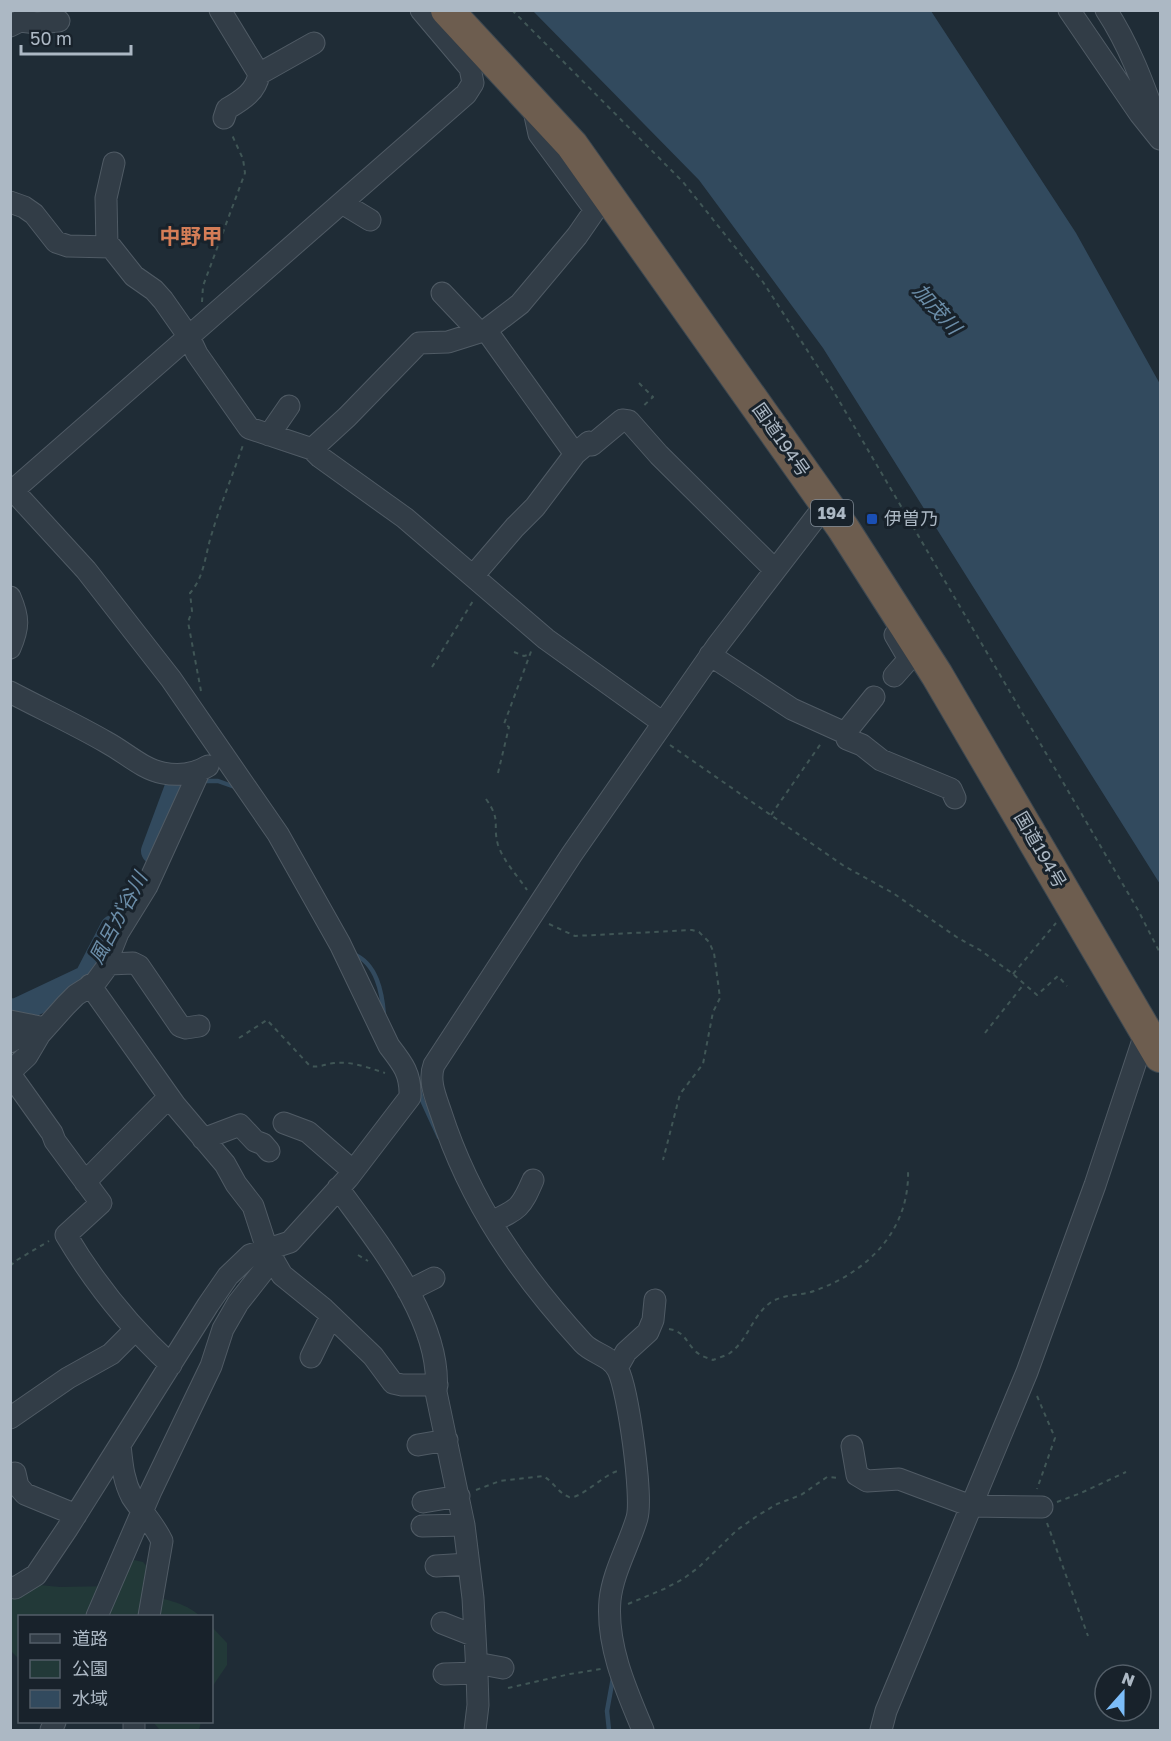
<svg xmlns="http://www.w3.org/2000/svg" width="1171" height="1741" font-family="'Golos Text','Noto Sans JP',sans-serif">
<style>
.green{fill:#223938}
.water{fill:#324a5e}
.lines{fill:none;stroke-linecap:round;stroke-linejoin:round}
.stream{stroke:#324a5e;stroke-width:4.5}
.river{stroke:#324a5e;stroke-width:26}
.minor-casing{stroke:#505b65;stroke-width:23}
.highway-casing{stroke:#3d4851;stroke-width:34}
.path{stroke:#405656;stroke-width:2;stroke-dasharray:4.5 4.5;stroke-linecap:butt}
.minor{stroke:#323d47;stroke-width:21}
.highway{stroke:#6d5d4f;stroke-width:32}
.transit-dot{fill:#1a4fb4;stroke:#18222b;stroke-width:2}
.labels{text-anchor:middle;stroke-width:6;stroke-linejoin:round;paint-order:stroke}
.shield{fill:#18222b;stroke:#808b96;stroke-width:1.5}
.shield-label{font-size:16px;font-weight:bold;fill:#acb8c4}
.street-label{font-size:18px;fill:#acb8c4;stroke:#18222b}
.poi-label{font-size:18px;fill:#acb8c4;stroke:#18222b;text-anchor:start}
.water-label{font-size:20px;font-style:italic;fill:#6c8ea9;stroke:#18222b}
.quarter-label{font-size:21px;font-weight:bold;fill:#d47d57;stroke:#18222b}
</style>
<rect width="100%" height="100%" fill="#1f2c36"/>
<path class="green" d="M134,1560L143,1562L150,1570L143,1594C163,1599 185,1602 200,1616H20L19,1659L11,1651V1598L26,1588L39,1585L60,1587L115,1586L127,1565Z
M212,1627L227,1643V1665L212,1687Z
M153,1722H201L199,1730H160Z"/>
<path class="water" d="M533,11H931L1076,233L1160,384V884L823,348L699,180Z"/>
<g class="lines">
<path class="stream" d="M203,781H218L235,787
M353,954C377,963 382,993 384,1015
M419,1089L422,1100L439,1137
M609,1730L607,1711L613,1678"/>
<path class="river" d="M154,851L180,781
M10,1011L15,1012L87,978L113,928"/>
<g class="minor-casing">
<path id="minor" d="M220,10L259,74L314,43
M1069,10L1140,114L1160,139
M1106,10C1131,48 1145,89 1160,130
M10,26L20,21L37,23L59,21
M224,118L227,109C242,100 256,92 259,74
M10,202L24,207L34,214L56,242L68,246L111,247L134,276L154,290L163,300L189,337L197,354L249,428L312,449L320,457L405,518L546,639L663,723
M342,203L370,220
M107,246L106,198L114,163
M442,293L479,332
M486,330L575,454
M269,435L289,406
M312,449L347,417L419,343L448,342L486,330L520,304L577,236L595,210L539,134L533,106
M10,487L86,570L171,679L278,834L340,944L389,1046C403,1064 411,1074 410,1097L348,1178L290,1242L250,1255L228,1276L208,1305L67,1529L36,1575L15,1588L10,1587
M10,493L466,94L473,83L470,68L421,10
M473,576L515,527L535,507L575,454L589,442L592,445L622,420L629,421L659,455L775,570
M10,597C19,618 19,627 10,648
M710,655L792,709L845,733
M894,676L909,659L895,635
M10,692C42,709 75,724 106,742C125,752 142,769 163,773C178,776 195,774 208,766
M874,697L845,733L847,739L862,745L881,760L951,789L955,798
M109,964L133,963L139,966L180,1026L186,1028L199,1026
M90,985L175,1105L225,1164L236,1184L253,1206L267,1249L282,1275L324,1309L373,1356L393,1383L402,1385H437
M10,1021L45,1028
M10,1042L22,1035L31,1025
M10,1072L27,1056L40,1034L66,1005L76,995L95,983L109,964L108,958L118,933L147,886L199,772
M10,1074L52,1133L55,1141L101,1203L66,1235C95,1284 129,1326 171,1365
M284,1123L308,1132L353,1171
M203,1139L240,1125L255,1141L263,1144L269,1151
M85,1182L169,1097
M338,1188C377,1242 443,1322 436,1392L464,1525L473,1598L477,1673L478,1705L475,1730
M491,1222C519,1209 521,1208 533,1180
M408,1291L434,1278
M311,1357L331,1316
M617,1368L626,1352L648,1332L653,1320L655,1300
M10,1418L68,1378L111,1354L135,1330
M120,1445C122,1463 123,1480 132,1497C142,1512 154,1524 162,1541L149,1616
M418,1445L447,1440
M852,1446L857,1475L867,1481L899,1479L971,1506L1042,1507
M15,1473L18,1486L25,1494L76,1515
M423,1502L459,1496
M422,1526L464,1525
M436,1566L468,1564
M97,1616L151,1491L211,1366L223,1329L238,1303L264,1270L267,1249
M442,1623L475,1636
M476,1663L503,1668
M444,1674L477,1673
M134,1722V1730
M51,1730L55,1722
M643,1730C626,1690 606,1645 610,1600C613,1572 629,1545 637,1518C643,1497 628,1390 618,1370C610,1355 593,1354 583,1343C520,1274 470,1203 441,1113C436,1098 428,1081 434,1065L572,854L717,646L826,504
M881,1730L886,1711L1027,1372L1095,1185L1146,1031"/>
</g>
<g class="highway-casing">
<path id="highway" d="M447,10L572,145L843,528L937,675L1160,1056"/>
</g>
<path class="path" d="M512,10L683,182L763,282L831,387L1138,910L1160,953
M202,302L203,286L245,173L243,159L232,135
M639,383L653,397L641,408
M514,652L524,656L528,655
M432,667L473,601
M201,691L188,622L192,611L190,593C205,576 205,554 212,533C221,503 233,474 243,445
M670,745L844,866L893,893L958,938L980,950L1013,974L1037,995L1058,976L1067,986
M498,773L509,727L504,724L532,649
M486,799C502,822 492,823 498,845C504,862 517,875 527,890
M771,815L822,742
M549,924L575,936L692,930L699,932L709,942L714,953L720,998L713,1012L703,1064L680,1094L663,1160
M1013,974L1056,923
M985,1033L1024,984
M239,1038L267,1020L310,1066C319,1068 325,1064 334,1063C352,1061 369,1068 385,1073
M358,1255L368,1261
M10,1266L17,1260L49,1241
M669,1329C687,1332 686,1345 699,1354C703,1357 708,1358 713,1360C718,1358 725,1356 730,1353C748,1340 752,1316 770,1303C782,1294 800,1296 814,1291C868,1272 910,1230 908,1170
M1037,1396L1055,1438L1037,1489
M476,1490L500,1481L543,1476C553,1481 558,1493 569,1497C580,1500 604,1474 618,1471
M1057,1502L1081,1493L1126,1472
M1047,1523L1088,1636
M628,1604L664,1589L683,1579L699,1567L737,1530L757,1516L777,1504L801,1495L827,1477L840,1478
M508,1688L570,1674L601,1669"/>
<use href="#minor" class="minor"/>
<use href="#highway" class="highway"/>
</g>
<rect class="transit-dot" x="866" y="513" width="12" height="12" rx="3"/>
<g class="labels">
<rect class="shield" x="811" y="500" width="42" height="26" rx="4.5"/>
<g class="shield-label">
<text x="832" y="519">194</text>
</g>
<g class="street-label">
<text transform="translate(781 440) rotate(55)" y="6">国道194号</text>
<text transform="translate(1040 850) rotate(60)" y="6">国道194号</text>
</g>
<g class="poi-label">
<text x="884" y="525">伊曽乃</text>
</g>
<g class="water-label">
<text transform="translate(937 309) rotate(48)" y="7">加茂川</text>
<text transform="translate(118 918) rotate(-62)" y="7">風呂が谷川</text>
</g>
<g class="quarter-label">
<text x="191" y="244">中野甲</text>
</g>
</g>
<rect width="1171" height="1741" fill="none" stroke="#acb8c4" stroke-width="24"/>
<rect x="18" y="1615" width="195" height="108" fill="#18222b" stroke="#535e68" stroke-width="1.5"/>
<rect x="30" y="1634" width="30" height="9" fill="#323d47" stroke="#535e68" stroke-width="1.5"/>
<text x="72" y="1645" font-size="18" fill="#acb8c4">道路</text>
<rect x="30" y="1660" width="30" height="18" fill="#223938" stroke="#535e68" stroke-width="1.5"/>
<text x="72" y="1675" font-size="18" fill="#acb8c4">公園</text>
<rect x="30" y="1690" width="30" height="18" fill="#324a5e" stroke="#535e68" stroke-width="1.5"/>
<text x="72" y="1705" font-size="18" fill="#acb8c4">水域</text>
<g transform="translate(1123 1693) rotate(21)"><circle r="28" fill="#18222b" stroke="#535e68" stroke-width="1.5"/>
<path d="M0-4.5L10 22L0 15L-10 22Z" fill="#7cbdf9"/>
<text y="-9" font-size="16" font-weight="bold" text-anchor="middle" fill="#acb8c4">N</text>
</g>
<path d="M21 45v9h110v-9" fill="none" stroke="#acb8c4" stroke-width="3"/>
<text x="30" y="45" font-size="18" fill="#acb8c4" stroke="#18222b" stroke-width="4.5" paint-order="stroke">50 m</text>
</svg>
